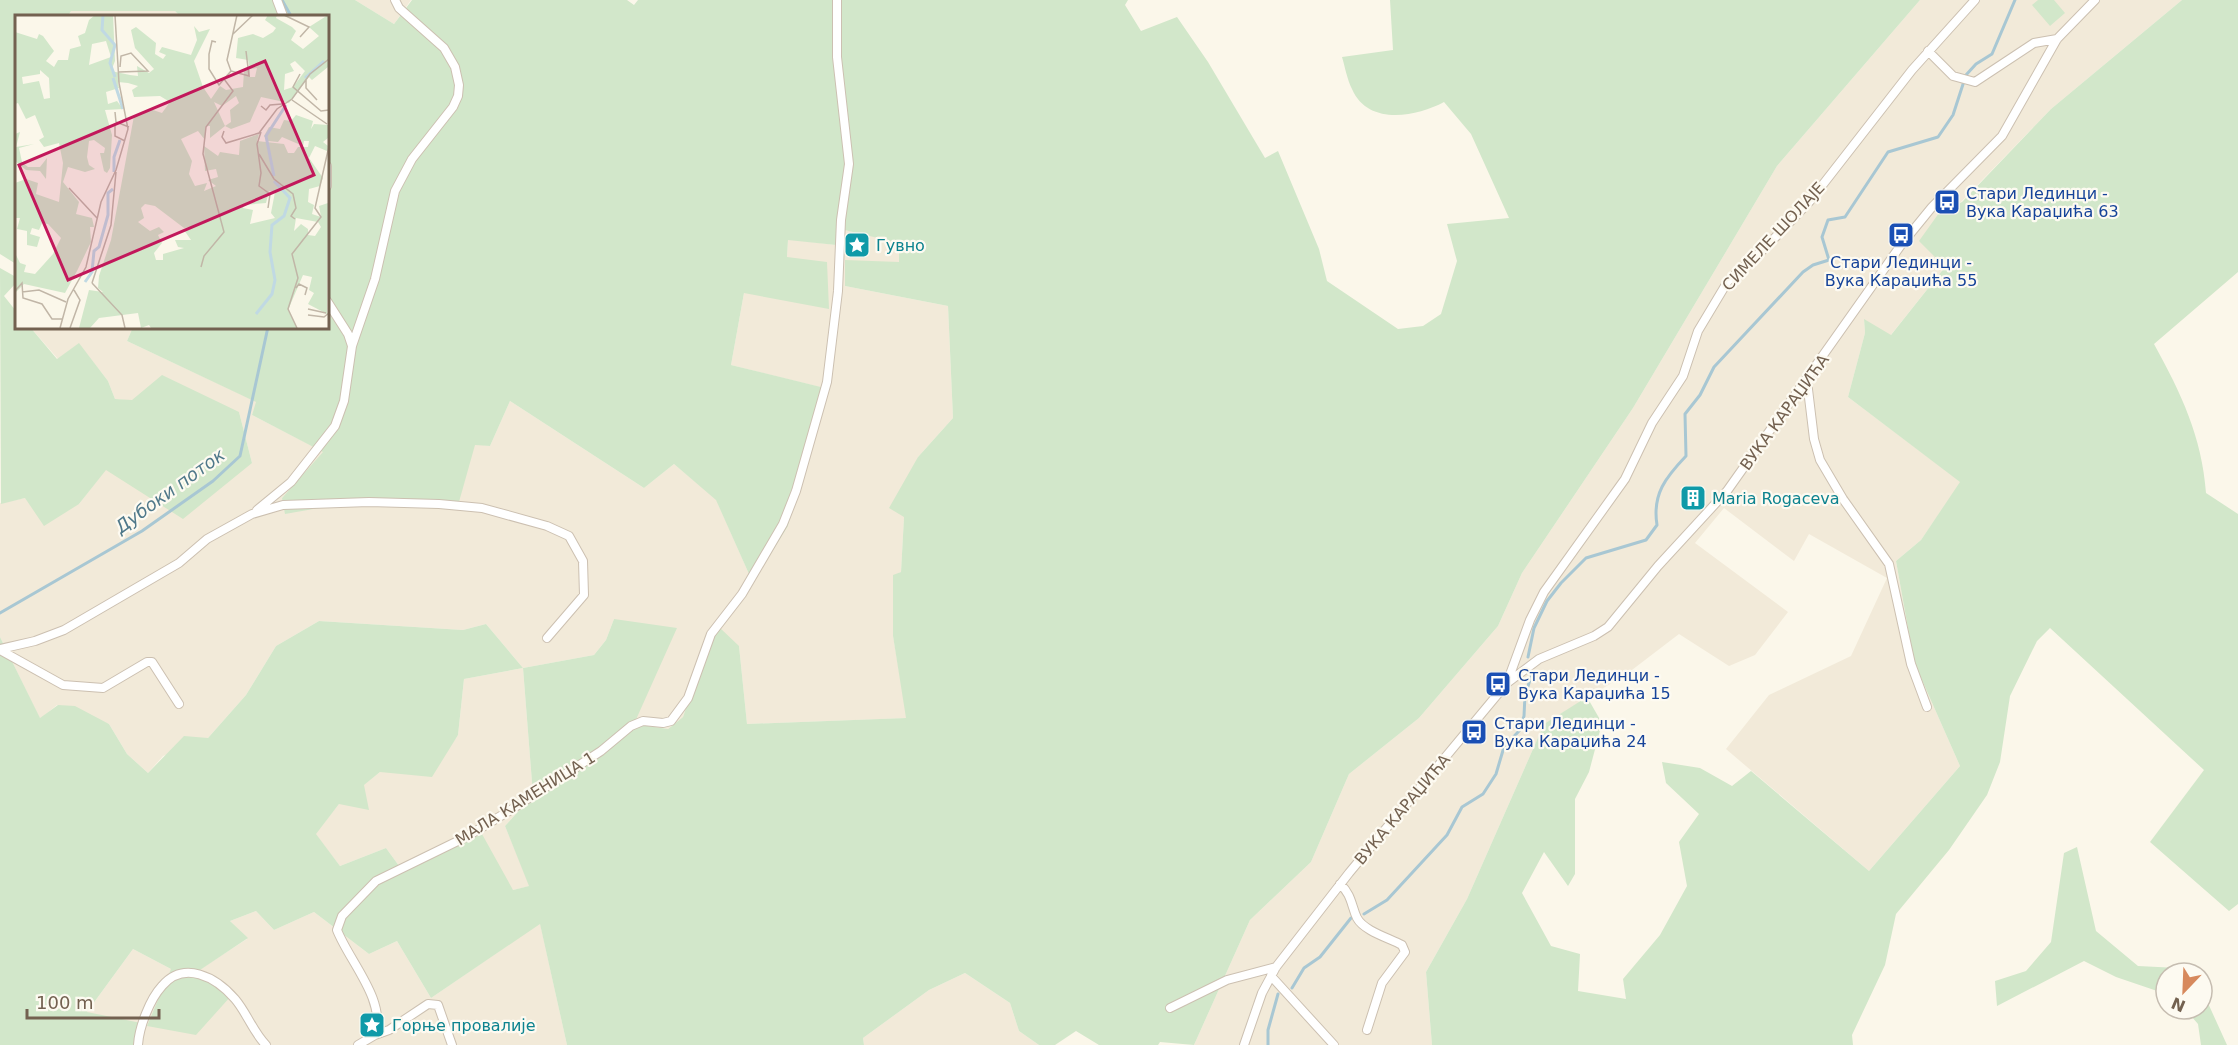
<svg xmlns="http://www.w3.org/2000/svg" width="2238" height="1045" font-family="'DejaVu Sans',sans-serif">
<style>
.residential{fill:#f2ead9}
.green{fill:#d2e7ca;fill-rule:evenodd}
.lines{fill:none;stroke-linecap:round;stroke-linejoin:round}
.stream{stroke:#a8c7d3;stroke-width:3}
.minor-casing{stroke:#ccc0b1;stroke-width:10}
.minor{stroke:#fff;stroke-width:8}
.labels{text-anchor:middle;stroke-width:4.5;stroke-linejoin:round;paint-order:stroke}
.transit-label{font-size:16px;fill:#164399;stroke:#fdfaf1;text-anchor:start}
.street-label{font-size:16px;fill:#736150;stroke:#fdfaf1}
.culture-label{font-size:16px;fill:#0d838f;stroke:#fdfaf1;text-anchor:start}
.water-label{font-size:18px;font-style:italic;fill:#4f788a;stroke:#fdfaf1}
.inset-river{fill:none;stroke:#c0d9e3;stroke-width:3}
.inset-road{fill:none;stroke:#c1b6a7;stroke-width:1.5}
.view{fill:#c2185b;fill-opacity:0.15;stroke:#c2185b;stroke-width:3}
.inset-edge{fill:none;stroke:#736150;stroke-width:3}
</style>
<rect width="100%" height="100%" fill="#fbf7ea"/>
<path class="residential" d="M355,0H411L394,24Z
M1920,0H2182L2051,109L1961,202L1938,213L1945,267L1890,336L1864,320L1865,333L1848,397L1961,482L1921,540L1896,561L1914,662L1960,766L1869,871L1726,749L1769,695L1851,656L1887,578L1809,534L1794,561L1724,508L1695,543L1788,612L1755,655L1729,666L1679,634L1628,673L1544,724L1467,899L1426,972L1432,1045H1194L1250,920L1311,862L1349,774L1419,718L1498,626L1522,573L1633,408L1777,166Z
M71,11H175L180,16H68Z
M836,228L899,242L900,262L845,286L948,306L953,418L918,457L904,517L901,572L893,576V636L907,718L747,724L739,646L705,651L683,717L668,729L634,725L614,619L606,640L594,655L523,668L533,795L505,826L530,886L513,890L402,870L386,848L340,866L315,834L339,804L380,772H402L447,751L458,735L464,679L523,668L486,624L463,630L319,621L276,646L246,695L208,738L163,756L148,773L127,754L109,724L57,705L40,719L0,637V503L25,498L79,504L106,469L252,463L239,412L115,399L108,381L79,344L58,359L30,327H133L127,341L257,402L252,415L324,452L282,498L475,444L490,446L510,401L644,488L674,464L716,499L753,583L788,526L824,388L731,365L744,293L787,257L788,239L836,245Z
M256,911L274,930L314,912L369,954L397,941L431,998L540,923L567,1045H137L87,1012L133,949L171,969L199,970L247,939L230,921Z
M965,973L1010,1003L1019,1031L1039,1045H864L863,1038L929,990Z"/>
<path class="green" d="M0,0H355L394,24L412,0H627L634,5L638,0H1128L1125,5L1141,31L1177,17L1208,62L1265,158L1278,151L1319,249L1327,281L1398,329L1423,326L1441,314L1457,261L1447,224L1509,218L1471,134L1444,102C1416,117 1368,126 1352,89C1347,79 1345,67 1342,57L1393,50L1390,0H1920L1777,166L1633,408L1522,573L1498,626L1419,718L1349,774L1311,862L1250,920L1194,1045L1160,1042L1158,1045H1099L1076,1031L1055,1045H1039L1019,1031L1010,1003L965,973L929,990L863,1038L864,1045H567L540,924L431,998L397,941L369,954L314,912L274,930L256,911L230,921L248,938L200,970L231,996L196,1035L147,1026L171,969L133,949L87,1012L141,1023L137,1045H0V637L40,718L58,705L75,706L109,724L127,754L148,773L184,736L208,738L246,695L276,646L319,621L463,630L486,624L523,668L594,655L606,640L614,619L677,628L634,724L668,729L683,717L705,651L719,627L739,646L747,724L906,718L893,636V575L901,572L904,517L889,508L918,457L953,418L948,306L845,286V260L899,262V243L836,228V245L788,240L787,257L827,262L829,309L744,293L731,365L825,388L788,526L753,583L716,500L674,464L644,488L510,401L490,446L475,445L457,509L336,505L285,514L282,498L323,452L252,415L256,402L127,341L133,327H327V16H180L175,11H71L68,16H16V264L0,254ZM523,668L533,795L505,826L529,886L513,890L482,834L402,870L386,848L340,866L316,834L339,804L369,810L364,785L380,772L432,777L458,735L464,679Z
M2038,0H2054L2065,13L2050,26L2032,5Z
M2182,0H2238V272L2154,344C2181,393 2202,437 2206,493L2238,514V904L2229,911L2150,842L2204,770L2050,628L2037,641L2010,696L2000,762L1987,795L1949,850L1896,914L1885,965L1852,1035L1853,1045H1432L1426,972L1467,899L1544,724L1587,697L1602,723L1589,772L1575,799V874L1568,886L1544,852L1522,893L1551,946L1580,954L1578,991L1626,999L1623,979L1660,935L1687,886L1679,842L1699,814L1666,783L1662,762L1700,768L1732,786L1751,771L1869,871L1960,766L1914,662L1896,561L1921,540L1960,482L1848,397L1865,333L1864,319L1891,335L1945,267L1919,241L1939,213L1962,202L2051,109Z
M0,268L16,277V283L4,296L16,311V327H30L57,359L79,343L108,381L115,399L132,400L162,375L239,412L252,463L183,519L106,470L79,504L44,526L25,498L1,504Z
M2077,847L2096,931L2138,966L2178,968L2184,973H2166V994L2116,977L2084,961L1997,1006L1995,981L2026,971L2051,942L2064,853Z
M2202,990L2227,1045H2201L2198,1024L2185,1009H2202Z"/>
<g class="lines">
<path class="stream" d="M282,0L291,16
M0,613L142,531L213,481L240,456L268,327
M1528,657L1534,628L1547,601L1561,583L1586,558L1646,540L1657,525C1652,494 1666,477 1686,456L1685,414L1700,395L1714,367L1803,272L1813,265L1829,260L1822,237L1828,220L1845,217L1888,152L1938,137L1953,115L1966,75L1976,64L1992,54L2015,0
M1364,914L1387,900L1447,835L1462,807L1483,794L1496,774L1504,747L1519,731L1524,716L1525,695L1532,674
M1292,988L1304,968L1320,957L1351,918
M1268,1045V1030L1278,994"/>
<g class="minor-casing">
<path id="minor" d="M277,0L283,16
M1928,51L1953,76L1975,82L2034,43L2057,39
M327,166V186
M327,301L348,334L352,346
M1807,381L1814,439L1820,460L1843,499L1889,564L1911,664L1927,707
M257,510L291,482L335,426L344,401L352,346L375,279L395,191L412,159L453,107L458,96L459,85L455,67L444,48L399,8L395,0
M0,649L35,641L64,630L179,563L207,539L252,514L283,505L369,502L439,504L482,508L547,526L569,536L583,561L584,595L547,638
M0,650L63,685L103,688L147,662H152L179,704
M1508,680L1530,620L1544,592L1625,479L1652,423L1683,376L1698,331L1728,281L1765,248L1810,201L1912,70L1975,0
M1340,884C1352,895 1351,905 1357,918C1364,931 1389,938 1402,945L1405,952L1382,983L1367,1030
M1271,976L1334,1045
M1170,1008L1227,980L1276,967
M375,1035L389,1030L428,1004L438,1005L452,1045
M138,1045C139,1027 150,999 162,986C184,960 216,977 235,999C247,1013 253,1032 266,1045
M358,1045L375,1035C387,1001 349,961 337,930L342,916L376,881L466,837L509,811L601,751L631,726L643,721L663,723L671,721L688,698L711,634L742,594L783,524L796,491L827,382L838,291L841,220L849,164L837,57V0
M1244,1045L1262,993L1276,967L1349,873L1507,683L1539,659L1594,636L1608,627L1658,566L1727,491L1901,245L1932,207L2002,136L2057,39L2095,0"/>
</g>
<use href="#minor" class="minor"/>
</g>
<defs>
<g id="bus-square" transform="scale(1.35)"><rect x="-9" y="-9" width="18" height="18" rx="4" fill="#1a4fb4" stroke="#fdfaf1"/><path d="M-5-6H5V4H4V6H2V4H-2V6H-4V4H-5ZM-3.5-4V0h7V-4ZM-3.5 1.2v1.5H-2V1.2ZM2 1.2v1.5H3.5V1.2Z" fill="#fff"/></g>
<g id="sight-square" transform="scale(1.35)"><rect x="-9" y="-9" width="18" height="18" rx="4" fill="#0f9aa8" stroke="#fdfaf1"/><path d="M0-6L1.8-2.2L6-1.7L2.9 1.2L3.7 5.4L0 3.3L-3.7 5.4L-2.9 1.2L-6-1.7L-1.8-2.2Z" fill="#fff"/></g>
<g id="building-square" transform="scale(1.35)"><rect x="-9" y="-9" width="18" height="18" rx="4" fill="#0f9aa8" stroke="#fdfaf1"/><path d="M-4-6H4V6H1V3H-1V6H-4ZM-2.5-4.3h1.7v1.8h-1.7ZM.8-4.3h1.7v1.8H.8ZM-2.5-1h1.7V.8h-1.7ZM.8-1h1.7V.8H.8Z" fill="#fff"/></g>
</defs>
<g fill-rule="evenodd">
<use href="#bus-square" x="1947" y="202"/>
<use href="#bus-square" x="1901" y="235"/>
<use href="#sight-square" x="857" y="245"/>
<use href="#building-square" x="1693" y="498"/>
<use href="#bus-square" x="1498" y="684"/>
<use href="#bus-square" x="1474" y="732"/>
<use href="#sight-square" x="372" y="1025"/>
</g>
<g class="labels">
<g class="transit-label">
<text x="1966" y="199">Стари Лединци -<tspan x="1966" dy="18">Вука Караџића 63</tspan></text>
<text x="1901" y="268" text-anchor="middle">Стари Лединци -<tspan x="1901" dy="18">Вука Караџића 55</tspan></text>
<text x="1518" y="681">Стари Лединци -<tspan x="1518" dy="18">Вука Караџића 15</tspan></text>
<text x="1494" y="729">Стари Лединци -<tspan x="1494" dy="18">Вука Караџића 24</tspan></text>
</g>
<g class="street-label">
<text transform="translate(1773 236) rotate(-47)" y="6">СИМЕЛЕ ШОЛАЈЕ</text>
<text transform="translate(1784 412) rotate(-54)" y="6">ВУКА КАРАЏИЋА</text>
<text transform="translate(525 798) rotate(-32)" y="6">МАЛА КАМЕНИЦА 1</text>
<text transform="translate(1402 809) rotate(-50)" y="6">ВУКА КАРАЏИЋА</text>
</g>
<g class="culture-label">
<text x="876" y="251">Гувно</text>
<text x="1712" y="504">Maria Rogaceva</text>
<text x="392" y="1031">Горње провалије</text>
</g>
<g class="water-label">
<text transform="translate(170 491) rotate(-36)" y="6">Дубоки поток</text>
</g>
</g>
<g transform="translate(15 15)">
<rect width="314" height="314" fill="#fbf7ea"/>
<path d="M80,0H98L100,46L96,56L115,60L123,61L122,51L134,58L139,54L120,33L116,15L121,12L141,28L140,39L148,44L151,40L144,37L147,32L176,40L182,25L179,11L184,17L195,14L179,46L188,72L196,84L205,71L211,75L228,72L229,56L235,54V62H240L242,53L235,54L233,45L221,43L223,23L238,19L248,23L258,17L261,13L250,5L253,0H262L261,3L277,12L281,16L276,25L288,34L304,21L294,12L313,0V52L297,65L294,62L274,88L246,82L235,107L216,114L210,111L195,123V111H191L190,125L183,116L166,124L177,146L174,159L180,171L192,168L189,176L201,171L193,165L203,162L201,154L190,156L189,131L203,141L205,137L224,140L225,126L244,119L242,126L269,129L273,138H279L283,132H293L294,126H289L288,131L267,122L263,127L253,126L249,121L254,112L265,114L269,105L276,106L281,100L298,106L296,114L299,109L313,110V123L308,127L313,131L312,136L300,131L294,143L308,163L305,171L294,174L293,187L299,190L297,199L306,202L304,191L313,188L312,299L293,289L299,278L294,275L297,262L288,260L273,295L282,313H136L134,310L126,313L123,298L84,303L75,313H64L74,275L88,277L83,273L84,261L96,225L119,101L135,94L147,98L155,87L145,81L119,82L117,75L123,71L113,68L103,67L104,73L91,77L93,89L102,86L108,94L90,95L97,120L95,153L92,158L89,156L85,138H89L90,133L79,125L74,126L72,142L74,150L80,154L70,157L53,152L48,167L64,187L61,199L77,203L79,212H75L76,227L62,256L50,278L9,269L0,278V238L5,248L11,250L9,257L20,259L38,239L46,223L33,209L27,208L24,215L17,213L15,219L25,222L22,232L12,230V216L2,214L5,203H0V168L11,164L23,168L21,179L44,187L48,148L44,128L29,132L24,125L29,122L20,100L11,104L3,88L0,89V17L22,24L24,19L28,21L39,36L31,46L39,52L43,45H53L55,34L66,31L63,21L70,18L74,5ZM91,26L96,42L74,50L77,29ZM280,46L290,56L278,72L269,75L270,59L279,56L275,49ZM25,55L34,63L35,83L29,84L24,66L8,69L7,62L25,59ZM221,81L224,88L215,95L216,107L210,111L199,87L207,91ZM254,176L260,177L256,198L260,203L235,209L238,195L228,193L229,190L251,188ZM130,189L140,191L169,213L175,212L169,215L176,225H160L163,232L169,233L148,239V245H141L139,238L147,228L143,220L149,217L144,212L135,216L123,207L129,203L126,193ZM281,203L303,207L306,212L300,221L293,220V214L286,209L279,216ZM5,117L1,132L19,129L4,133L7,147L13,152H25L32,143L31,164L25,156L11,155L0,146V119Z" fill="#d2e7ca" fill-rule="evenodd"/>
<path class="inset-river" d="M88,0L87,15L100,30L95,48L100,62M98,63L108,94M290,63L309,46M99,157V142L105,125M259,161L251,121L271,90M70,267L77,257L79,236L84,232L93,200V178L98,174M241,299L257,279L260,265L255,237L257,210L269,201L275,183L259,166"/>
<path class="inset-road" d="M269,0L294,12L285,22M218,19L238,0M201,27L197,26L194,39V54L204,70L209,64M216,56L234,61L231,36M104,57L133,56L116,38L106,41L105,52M285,59L278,72L306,96L314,95M291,64V73L302,85M277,85L312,109M246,91L251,95L255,90L267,89M100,97L101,107L114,112M100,111V121L110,126M209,116L207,122L211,128L244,118L262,94L277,84L295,59L314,44M246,117L242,129L246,158L244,171L255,179L253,193M244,139L259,164L278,179L281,193L276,201L280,204M54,173L82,203M186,252L189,241L209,217L188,139L191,112L218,76L209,64L216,56L212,45L222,0M77,268L96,210L101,157M77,268L107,300L110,313M281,273L284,269L292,273L290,280M0,276L7,268L8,283L27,289L37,304H47M7,277L24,275L51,287M293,294L311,298M293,300L309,302L314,298M45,313L53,284L71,252L86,187L101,155L113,114L104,68L100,0M55,313L65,285L59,275M282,313L273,294L283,263L277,239L306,202L300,193L314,131"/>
<path class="view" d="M250,46L299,160L53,265L4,150Z"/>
<rect width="314" height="314" class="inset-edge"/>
</g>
<g transform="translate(2184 991) rotate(203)"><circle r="28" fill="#fdfaf1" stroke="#c6bdb1" stroke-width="1.5"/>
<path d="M0-4.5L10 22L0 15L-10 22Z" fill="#d7895d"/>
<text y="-9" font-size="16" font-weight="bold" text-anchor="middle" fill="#736150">N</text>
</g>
<path d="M27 1009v9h132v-9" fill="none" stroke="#736150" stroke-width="3"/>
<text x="36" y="1009" font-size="18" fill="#736150" stroke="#fdfaf1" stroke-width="4.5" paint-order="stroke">100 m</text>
</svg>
